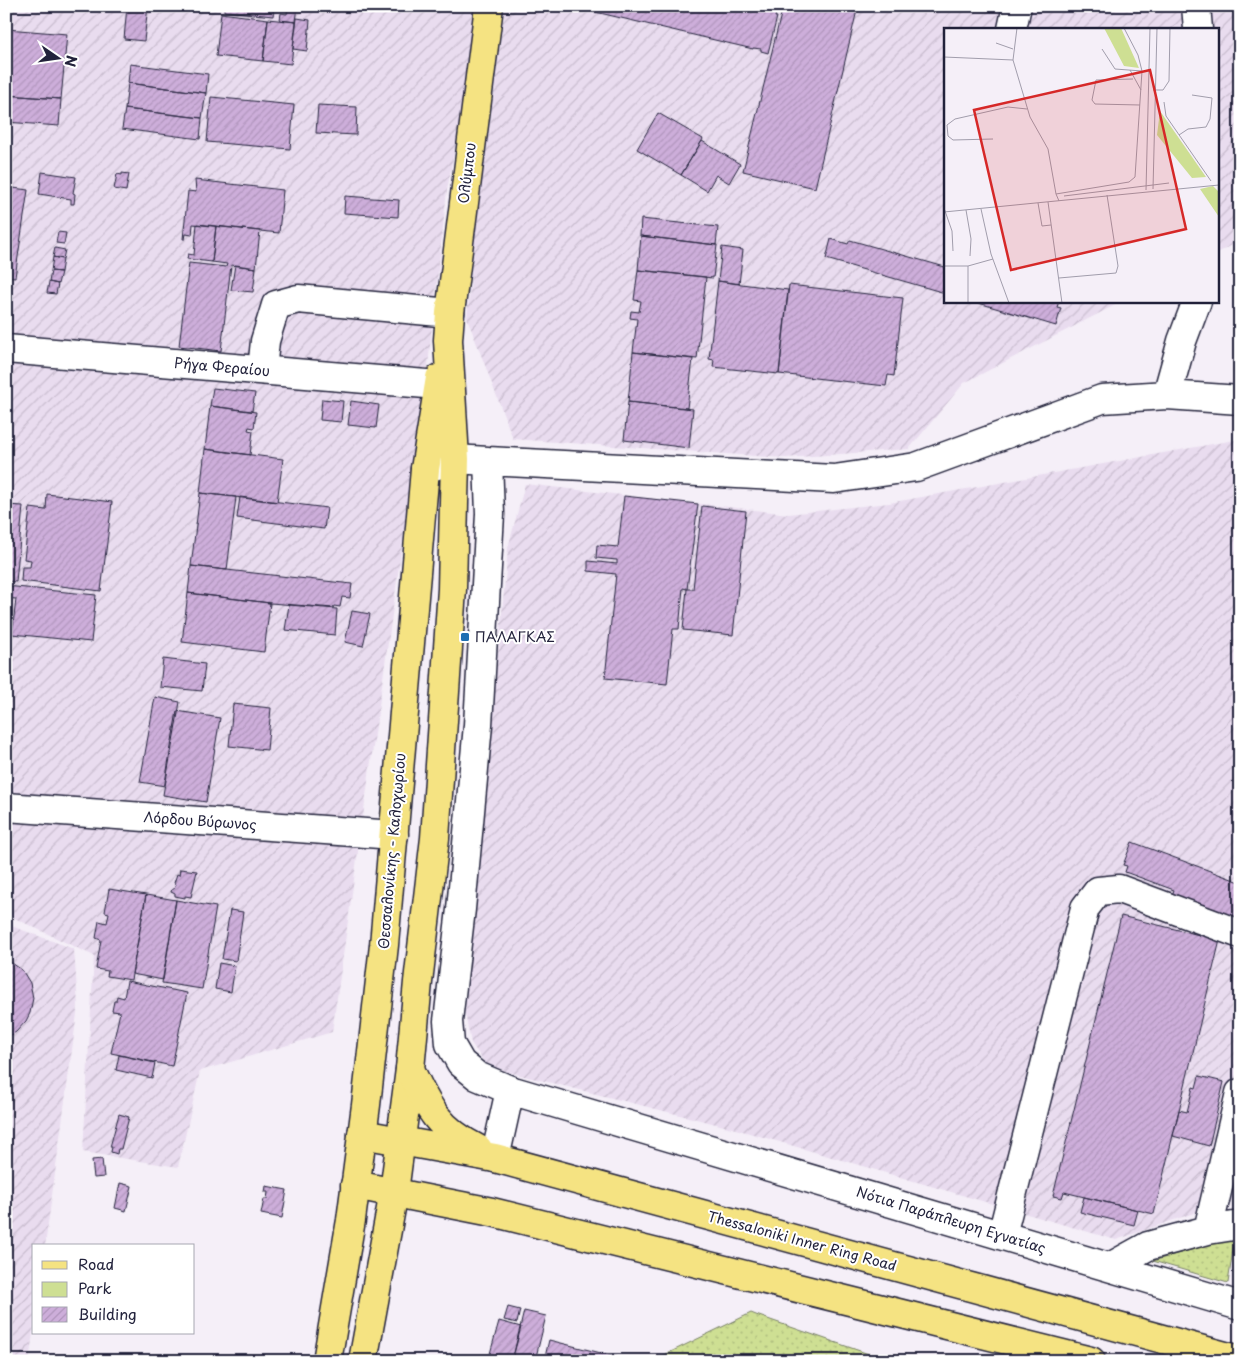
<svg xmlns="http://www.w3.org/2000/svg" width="1246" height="1367" font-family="'Playpen Sans',sans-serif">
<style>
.industrial{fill:url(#industrial-furrows)}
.green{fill:url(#green-dots);stroke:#788067}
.building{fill:url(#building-hatch);stroke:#22223b}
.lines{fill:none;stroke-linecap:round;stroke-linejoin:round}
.minor-casing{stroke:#22223b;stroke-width:31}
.major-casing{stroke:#22223b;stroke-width:31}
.highway-casing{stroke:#22223b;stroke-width:31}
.minor{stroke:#fff;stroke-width:28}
.major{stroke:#f5e382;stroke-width:28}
.highway{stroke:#f5e382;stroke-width:28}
.poi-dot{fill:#1f6fb2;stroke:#fff;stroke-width:2}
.labels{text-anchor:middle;stroke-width:4;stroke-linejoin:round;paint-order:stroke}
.street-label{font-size:14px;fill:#22223b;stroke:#fff}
.poi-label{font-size:14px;fill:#22223b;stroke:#fff;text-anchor:start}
.inset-road{fill:none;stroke:#a19dac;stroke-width:1}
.view{fill:#d62828;fill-opacity:0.15;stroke:#d62828;stroke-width:2.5}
.inset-edge{fill:none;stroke:#22223b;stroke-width:2.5}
</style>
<defs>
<pattern id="industrial-furrows" width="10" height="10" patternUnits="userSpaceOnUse" patternTransform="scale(1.25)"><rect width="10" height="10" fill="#e9dcef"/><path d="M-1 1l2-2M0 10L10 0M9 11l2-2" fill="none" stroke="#c8bcce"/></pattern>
<pattern id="green-dots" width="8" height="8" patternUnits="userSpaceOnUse" patternTransform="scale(1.25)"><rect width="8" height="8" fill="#cedf93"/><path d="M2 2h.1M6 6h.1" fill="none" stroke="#b1bf80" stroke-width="1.8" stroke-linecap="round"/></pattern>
<pattern id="building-hatch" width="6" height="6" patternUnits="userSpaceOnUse" patternTransform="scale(1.25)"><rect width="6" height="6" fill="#cdaeda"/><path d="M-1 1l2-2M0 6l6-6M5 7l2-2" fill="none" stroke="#b095bc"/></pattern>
</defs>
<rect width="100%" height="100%" fill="#f5eff8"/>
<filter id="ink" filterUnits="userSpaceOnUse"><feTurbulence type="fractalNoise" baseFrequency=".02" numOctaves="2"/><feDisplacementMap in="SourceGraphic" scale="10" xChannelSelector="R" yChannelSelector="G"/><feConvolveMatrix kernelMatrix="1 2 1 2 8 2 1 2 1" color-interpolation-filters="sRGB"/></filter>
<g filter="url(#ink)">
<path class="industrial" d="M6,6H482L447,190L428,365L332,1032L200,1071L178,1167L83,1152L94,956L6,914Z
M505,6H1240V227L1235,244L1217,253V29H945V301H1123L964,383L909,449L785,458L513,439L467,318L474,243Z
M1240,439V1197L1116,1240L732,1128L508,1072L485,1063L471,1043L465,1013L508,548L525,484L789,514L889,503Z
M6,924L74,949L78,1006L45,1246H34V1326L29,1361H6Z"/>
<path class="green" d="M1235,1237L1228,1283L1153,1261Z
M751,1313L756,1315L889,1361H652Z"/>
<path class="building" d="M127,6H148L144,41L124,39Z
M224,6H274L273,16L224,11Z
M288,6H298L296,22L280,20L281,13L287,14Z
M570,6H778L775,17H777L768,53L761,51V49L753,48V49Z
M783,6H858L815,188L743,171Z
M221,13L268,19L263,61L216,56Z
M297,18L310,20L307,51L293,49Z
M268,19L296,22L291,64L263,61Z
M7,29L67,34L61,99L6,95Z
M130,64L208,74L206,93L128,83Z
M128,83L206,93L202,118L125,109Z
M7,95L61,99L59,126L6,122Z
M211,97L294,105L290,149L207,142Z
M318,105L357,107L356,135L316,133Z
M125,109L202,118L200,139L122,129Z
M658,113L703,139L681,175L637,149Z
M702,141L740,164L729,183L716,175L707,191L681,175Z
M42,172L76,177L73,193L75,194L74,204H71V199L39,194Z
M122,173L129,174L126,191L114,189L117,174L122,175Z
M195,180L283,190L279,233L193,224L192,235L186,234L185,239H183L188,191L196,192Z
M6,187L28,190L15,277L6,276Z
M345,196L399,200L398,217L344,213Z
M641,219L718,227L716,245L640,236Z
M197,224L216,226L212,262L187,259L188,254L194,255Z
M216,226L260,231L256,268L231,265L221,351L179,346L189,263L226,267L227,264L212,262Z
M58,232L66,233L64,244L56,243Z
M641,236L717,245L713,278L638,270Z
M831,239L848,244L850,240L945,267V293L826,259Z
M722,247L743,250L739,284L718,281Z
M55,248L65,250L63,259L53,257Z
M53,257L63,259L61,272L51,271Z
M235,265L256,268L253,292L231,290Z
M638,270L706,277L697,359L633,352L637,319L630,318L631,311L639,312L641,301L634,300Z
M51,271L61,272L58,284L49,282Z
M718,281L788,290L779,374L713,367L714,360L709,359Z
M49,282L58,284L56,294L47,293Z
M789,285L903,298L894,376L888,375L886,386L779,374Z
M972,301H1059L1057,307L1061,308L1056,326Z
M633,352L693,359L687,408L628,402Z
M213,388L255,393L252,411L210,406Z
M322,399L343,401L341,422L320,420Z
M351,401L379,405L376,428L348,425Z
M628,402L693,409L689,448L624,440Z
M210,406L256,412L254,428L249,427L248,430L253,431L250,455L205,449Z
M205,449L283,459L277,502L200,493Z
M200,493L236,497L227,570L191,566Z
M47,494L112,502L101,591L21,581L22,567H30L31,560L24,559L30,508L46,510Z
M624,496L698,504L687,589L683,588L679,629H673L667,684L605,678L616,574L588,571V561L617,564V560L596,558L597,545L618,547Z
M240,497L327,508L324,529L237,518Z
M6,505L23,506L16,582L6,581Z
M702,506L746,511L733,635L683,630L687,589H693Z
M191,566L352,584L350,598L342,597L340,607L334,606L333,608L270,603L188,593Z
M6,586L96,595L91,642L12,634L16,599L6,598Z
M188,593L270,603L264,652L182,642Z
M6,598L11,599L6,641Z
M289,605L337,609L335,635L285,630Z
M352,611L370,614L363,646L345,642Z
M163,659L205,664L202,691L160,687Z
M155,697L180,702L165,786L140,782Z
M233,704L271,708L267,750L229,746Z
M177,711L220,718L206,802L163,795Z
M1132,842L1240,882V921L1172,895L1174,890L1125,872L1127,866L1123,865Z
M180,869L197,871L191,897L185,896V898L175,896V894L171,892L172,889H174L176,884L174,883L177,874L179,875Z
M109,889L146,895L131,980L107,976L108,971L96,969L101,940L96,938L99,921L107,923L109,913L105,912Z
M146,895L176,900L163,980L132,974Z
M176,900L216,907L202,989L162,983Z
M230,910L243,912L236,961L222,959Z
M1121,916L1220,940L1154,1214L1064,1192L1062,1198L1053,1196Z
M6,959L22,970L30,983L33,998L30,1013L26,1021L16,1032L6,1038Z
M219,963L235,966L231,992L215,989Z
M127,981L187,993L172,1066L111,1053L120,1012L112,1011L114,1001H116L117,996L124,998Z
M119,1055L155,1063L152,1078L116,1070Z
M1199,1076L1224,1082L1209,1146L1173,1136L1179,1110L1187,1112L1193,1087L1196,1088Z
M119,1114L129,1117L121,1149H118L117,1154L111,1152L112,1147H110Z
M102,1159L104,1177L94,1178L92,1160Z
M120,1183L132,1186L126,1211L115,1208Z
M266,1186L287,1190L282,1218L261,1214L264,1199H267L268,1192H265Z
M1084,1197L1138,1210L1134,1225L1080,1212Z
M508,1307L520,1310L517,1323L504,1320Z
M524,1311L546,1316L535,1361H512Z
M499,1321L521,1327L512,1361H488Z
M549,1340L617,1357L616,1361H544Z"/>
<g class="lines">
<g class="minor-casing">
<path id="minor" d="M1196,6L1198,29
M1012,29L1017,6
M6,349L438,385
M262,370L265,341L276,305L298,299L450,313
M1167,395L1182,341L1197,301
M488,461L834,479L916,467L1102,399L1167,395L1240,400
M425,469L455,459L488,461L490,514L478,725L461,909L448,1021L450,1044L461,1063L477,1076L510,1090L1240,1306
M6,807L394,835
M495,1158L510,1090
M1208,1230L1240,1093
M1002,1235L1085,908L1098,891L1119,889L1240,934
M1110,1267L1148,1246L1208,1230L1240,1225"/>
</g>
<g class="major-casing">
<path id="major" d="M327,1361L351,1220L366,1105L384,945L425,469L440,378
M363,1361L394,1192L410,1069L418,982L435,838L452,589L455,459L448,340L450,313L489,6"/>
</g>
<g class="highway-casing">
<path id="highway" d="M410,1069C427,1107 439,1130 478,1149
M362,1134L495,1158L1240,1360
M355,1185L492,1212L1091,1361"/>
</g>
<use href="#minor" class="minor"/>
<use href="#major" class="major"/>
<use href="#highway" class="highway"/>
</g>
</g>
<rect class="poi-dot" x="460" y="632" width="10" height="10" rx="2.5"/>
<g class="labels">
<g class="street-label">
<text transform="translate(467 173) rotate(-83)" y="5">Ολύμπου</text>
<text transform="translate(222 367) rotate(5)" y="5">Ρήγα Φεραίου</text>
<text transform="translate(200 821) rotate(4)" y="5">Λόρδου Βύρωνος</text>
<text transform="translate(392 851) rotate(-85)" y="5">Θεσσαλονίκης - Καλοχωρίου</text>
<text transform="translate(951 1220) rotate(17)" y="5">Νότια Παράπλευρη Εγνατίας</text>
<text transform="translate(802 1241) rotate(15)" y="5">Thessaloniki Inner Ring Road</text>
</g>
<g class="poi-label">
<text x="475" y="642">ΠΑΛΑΓΚΑΣ</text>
</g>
</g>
<g transform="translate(944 28)">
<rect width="275" height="275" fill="#f5eff8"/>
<path d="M160,0H177L195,40L180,38ZM216,83L262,149L248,150L213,107ZM269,158L275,164V189L256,161Z" fill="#cedf93"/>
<path class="inset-road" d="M52,15L69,21M158,21L171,41L198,43M0,29L69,32L86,89L104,121L112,166M69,32L73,0M186,42L197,62M189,51L152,52L148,72L151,76L196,77M209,62H219L225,53L226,0M220,74L222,88L267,153M235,107L244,101L262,99L266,91L268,70L248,67M49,111L9,112L4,108L3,97L11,91L64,79L83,81M209,161L213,0M202,162L206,0M120,168L225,155M115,173L112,166L185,154L191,149L198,43L194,27L180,0M104,174L118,275M94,175L98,198L107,197M0,180L8,203L9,223M37,181L47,226L65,275M22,182L27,211L26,228M0,184L275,157M0,238H24L49,231M115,250L172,245L174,238L163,167M24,275V238"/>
<path class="view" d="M206,42L242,201L67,242L30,82Z"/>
<rect width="275" height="275" class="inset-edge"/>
</g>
<rect width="1246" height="1367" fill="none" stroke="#fff" stroke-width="25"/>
<rect x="12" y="12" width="1221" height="1342" fill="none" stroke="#22223b" stroke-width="2" filter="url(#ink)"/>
<rect x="32" y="1244" width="162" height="90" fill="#ffffff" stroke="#a7a7b1"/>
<rect x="42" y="1261" width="25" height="8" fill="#f5e382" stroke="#a7a7b1"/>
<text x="78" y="1270" font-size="15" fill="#22223b">Road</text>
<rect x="42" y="1282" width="25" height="15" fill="#cedf93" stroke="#a7a7b1"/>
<text x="78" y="1294" font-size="15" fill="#22223b">Park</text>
<rect x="42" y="1307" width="25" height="15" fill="url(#building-hatch)" stroke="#a7a7b1"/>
<text x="78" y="1320" font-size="15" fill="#22223b">Building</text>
<g transform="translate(58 58) rotate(103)" stroke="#ffffff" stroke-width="4" paint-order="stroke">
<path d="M0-4L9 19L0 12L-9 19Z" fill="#22223b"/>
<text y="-8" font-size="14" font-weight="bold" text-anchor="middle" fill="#22223b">N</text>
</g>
</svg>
